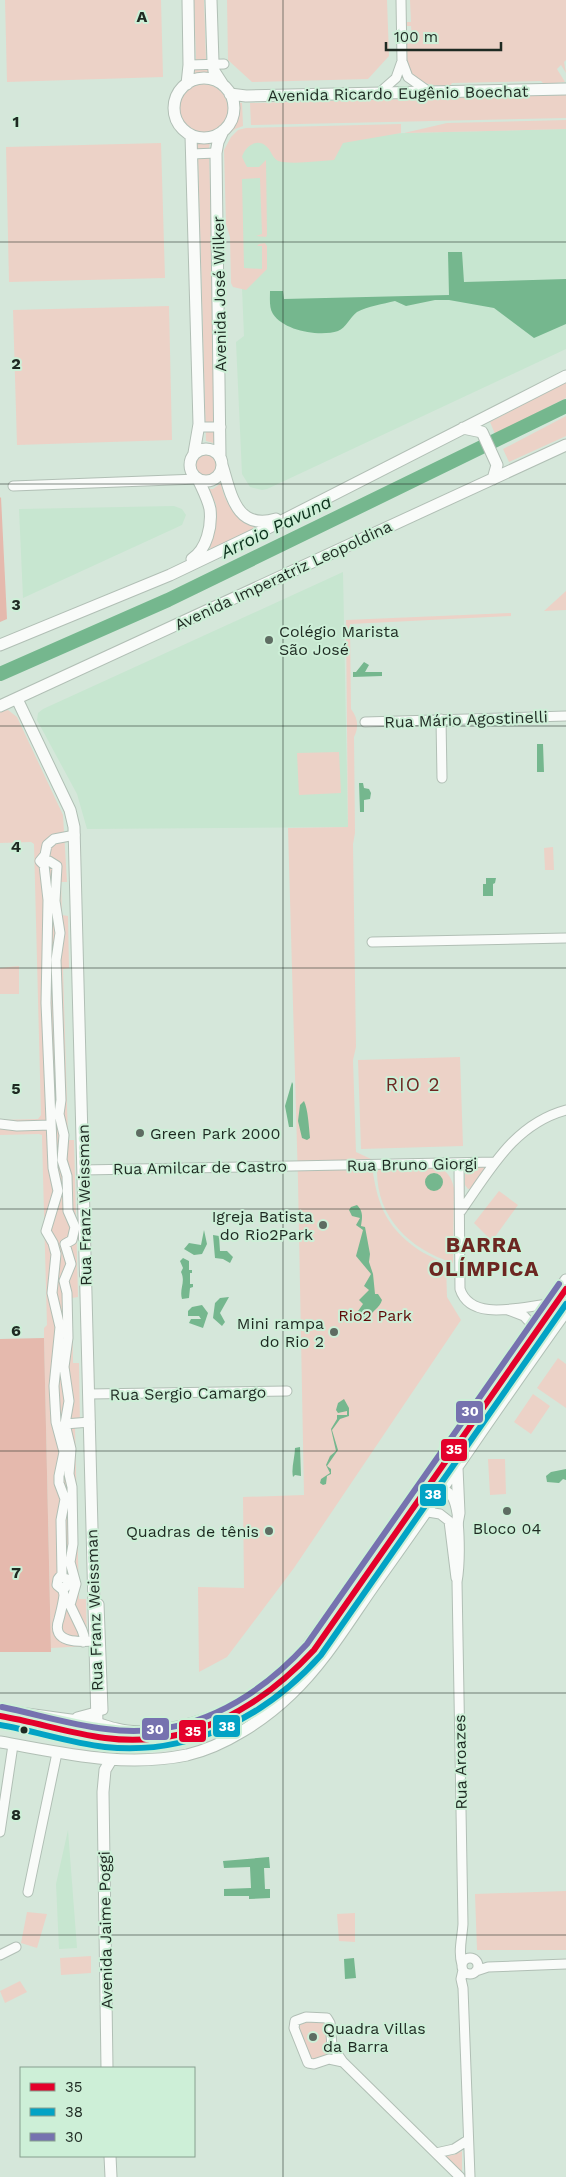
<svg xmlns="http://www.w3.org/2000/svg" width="566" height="2177" font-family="'Work Sans',sans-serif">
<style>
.built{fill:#c7e6d0}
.green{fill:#ecd2c7}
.forest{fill:#e5b9ad}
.water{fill:#75b78e}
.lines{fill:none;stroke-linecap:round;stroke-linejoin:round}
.river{stroke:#75b78e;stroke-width:14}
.street-casing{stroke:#b1bfb5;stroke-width:11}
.secondary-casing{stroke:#b1bfb5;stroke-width:13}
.street{stroke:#f9fbf9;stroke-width:9}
.secondary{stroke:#f9fbf9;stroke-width:11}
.bus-1-casing{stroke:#cdefd7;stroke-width:10}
.bus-2-casing{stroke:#cdefd7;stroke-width:10}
.bus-3-casing{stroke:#cdefd7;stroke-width:10}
.bus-1{stroke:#e4002b;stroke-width:6}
.bus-2{stroke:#02a3c5;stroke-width:6}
.bus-3{stroke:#7672af;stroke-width:6}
.grid{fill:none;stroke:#1e2a22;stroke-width:1;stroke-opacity:0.55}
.poi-dot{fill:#5e6c62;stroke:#cdefd7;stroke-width:2}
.bus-dot{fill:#1e2a22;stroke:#cdefd7;stroke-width:2}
.labels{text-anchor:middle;stroke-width:4;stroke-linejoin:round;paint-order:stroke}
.street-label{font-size:16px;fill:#1e2a22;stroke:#cdefd7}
.poi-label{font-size:16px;fill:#1e2a22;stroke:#cdefd7;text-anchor:start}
.park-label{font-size:16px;fill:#5f0b09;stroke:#cdefd7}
.water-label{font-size:18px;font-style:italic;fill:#0b311c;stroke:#cdefd7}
.quarter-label{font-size:19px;letter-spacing:1px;fill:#6c2721;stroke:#cdefd7}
.district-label{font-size:21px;font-weight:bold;letter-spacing:1px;fill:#6c2721;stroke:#cdefd7}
.grid-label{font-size:16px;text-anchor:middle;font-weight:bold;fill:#1e2a22;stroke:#cdefd7;stroke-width:4;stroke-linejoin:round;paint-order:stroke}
.line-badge{stroke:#cdefd7;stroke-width:2}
.badge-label{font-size:14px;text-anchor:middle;font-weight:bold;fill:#fff}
</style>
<rect width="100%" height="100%" fill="#d5e7da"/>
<path class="built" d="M566,129V349L267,489L262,490L250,487L242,474L236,342L244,336L236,144L249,137Z
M174,506L182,509L186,515L182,525L23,598L19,509Z
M343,572L348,827L87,829L77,794L37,720L38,713L43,709Z
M68,1830L77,1948L59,1949L56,1884Z"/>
<path class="green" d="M5,0H161L163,77L7,82Z
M194,0H204L206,61L210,76L199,74L194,76L196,60Z
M227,0H387L389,56L368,79L252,82L228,60Z
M410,0H566V60L564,62L566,73L561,65L557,69L565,82L544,84L541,81L452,83L450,86C417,86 406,78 406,44L414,43L412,40L411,26H407V22H411Z
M178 109a25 25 0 1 1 50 0a25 25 0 1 1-50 0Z
M566,95V118L251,125L250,103Z
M236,102L242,103L243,126L235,129L224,138L234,118Z
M566,120V129L404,133L447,123Z
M401,124V133L343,143L334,160C318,161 299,164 283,162C272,161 273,152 266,146C257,138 245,146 242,157L247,167H259L266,160L267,235L266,237L256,236L262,234L260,178L242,179L244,268L262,269V246H257L259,244L265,243L267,246V269L246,290L233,287L231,283L230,237L226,224L224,150L231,137L238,130L246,128Z
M210,141L209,150L217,444L206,441L198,154L196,143H205Z
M161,143L165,278L9,282L6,147Z
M169,306L172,440L17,445L13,310Z
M566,382V398L495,434L490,422Z
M566,416V436L509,462L503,449Z
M194 465a11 11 0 1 1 22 0a11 11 0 1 1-22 0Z
M221,483C224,504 238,521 258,529L210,549L216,504L208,489H213Z
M566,591V610L544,611Z
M511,613V616L350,624L351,709C358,718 359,727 354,737L355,833L353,844L356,1047L353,1060L356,1152L371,1159C376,1196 381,1221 412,1245C421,1253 435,1258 446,1264L447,1297L461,1320L294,1568L227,1657L199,1672L198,1587L244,1588L243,1497L304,1495L298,1181L288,828L348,827L346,620Z
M8,710L17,717L63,815L67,882H61L62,915L68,916L69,968L63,969L68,1140H74L78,1297L72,1298L73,1363H79L80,1427L75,1428L79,1599H86L87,1646L51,1648L44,1338V1328L47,1325L42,1138V1135L39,1134L0,1135V1120L38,1119L41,1115L34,844L31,842L0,843V712Z
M339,752L341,793L299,795L297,753Z
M553,847L554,870H545L544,848Z
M19,966V994H0V968Z
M460,1057L463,1146L361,1149L358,1060Z
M484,1165L486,1169L472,1188L468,1189L465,1185V1169L467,1166Z
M437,1167C448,1171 451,1177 454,1188L453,1263C409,1249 376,1217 377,1169Z
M499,1191L518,1205L492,1241L474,1223Z
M558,1358L566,1364V1408L537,1388Z
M533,1394L550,1406L531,1434L514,1422Z
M488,1459H505L506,1494L490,1495Z
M566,1891V1950H477L475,1894Z
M27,1912L47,1914L37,1948L21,1943Z
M355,1913V1942L339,1941L337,1914Z
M91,1956V1973L61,1975L60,1958Z
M20,1981L27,1992L5,2003L0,1991Z
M307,2019L325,2021L334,2054L333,2056L310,2060L299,2028L301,2023Z
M462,2151V2173L444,2156L454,2155Z"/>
<path class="forest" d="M1,497L7,619L0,622V498Z
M44,1338L51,1652H0V1339Z"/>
<path class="water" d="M448,252H462L464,282L566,279V324L534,338L494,308L449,300H435L406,306L395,301C383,304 368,306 357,312C350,317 346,328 338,331C320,337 284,331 273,314C269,308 270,299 270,291H283L284,299L449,295Z
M364,662L369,665L365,672H382V676L353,677V672H356Z
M537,744H543L544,772H537Z
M359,783H363L364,788L369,789L371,793L370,799L364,800V812H360Z
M486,878H496L495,883L493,884V896H483V884H486Z
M292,1082L293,1084V1127H289L285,1106Z
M304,1101C308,1109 309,1128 310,1138L307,1140L302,1138L298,1121L300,1105Z
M425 1182a9 9 0 1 1 18 0a9 9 0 1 1-18 0Z
M357,1205C364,1212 362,1218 361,1226L365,1227L370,1254L369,1262L373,1274L375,1294H378L382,1300C380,1308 371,1311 369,1319H359L356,1314L363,1304L359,1300L369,1290L364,1286L371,1274L356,1256L363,1230L356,1225L360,1218L352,1216L349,1210L351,1207Z
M204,1230L207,1244L202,1254L194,1255L184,1249L189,1243L201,1245Z
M213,1235L219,1236L220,1251H227L233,1257L230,1263L223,1259L215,1258Z
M183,1258L189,1261V1270H192V1273H190V1284H193V1287L190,1288L189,1298L182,1299C179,1289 186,1282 181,1272L183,1268L180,1261Z
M229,1297L220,1313L225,1322L222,1326L213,1318L215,1303L220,1298Z
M202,1305L208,1313L203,1328L189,1323L191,1319H201L199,1316H188V1311L192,1307Z
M344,1399L349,1408V1416L340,1419L332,1430L338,1450L327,1466L331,1469V1474L327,1476L326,1484L323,1485L320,1483L321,1479L330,1473L326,1465L330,1456L336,1451L331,1429L337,1419V1415H347V1411L338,1413L336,1410L338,1403Z
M300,1447L301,1476L295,1475L293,1477C291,1468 295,1457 295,1448Z
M566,1469V1480L563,1479L559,1483L547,1482L546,1476L551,1472Z
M269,1857L270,1868H264L265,1889H270V1898L249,1899V1896H224V1889L251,1888L250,1867L224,1868L223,1861Z
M354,1958L356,1978L345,1979L344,1959Z"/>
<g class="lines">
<path class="river" d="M0,674L168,600L566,406"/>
<g class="street-casing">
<path id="street" d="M401,0L402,61
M189,65L224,64
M379,93L396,78L402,61L408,77L429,92
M192,154L216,153
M199,427H221
M13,486L198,479
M441,719L442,778
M365,722L566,716
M75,835L54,839L47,845L45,855L40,861L44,865L48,900L46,1003L53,1168L58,1191L46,1231L53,1243L56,1254L52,1293L60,1327L54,1386L56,1422L64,1452L59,1476V1483L65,1499L61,1520L62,1574L58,1579L57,1585L63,1590L64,1595C63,1604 61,1611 59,1619C50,1644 80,1642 95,1641
M49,861L57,866L55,901L60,933L56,960L61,1100L59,1114L64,1135L62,1160L67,1176L68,1211L75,1227L72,1240L65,1244L71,1264L64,1281L67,1293L68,1338L64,1367L69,1401L65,1424L71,1449L69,1474L72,1487L73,1544L70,1562L76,1584L70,1605L82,1630L84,1636L83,1642
M372,942L566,938
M0,1124L17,1126L51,1125
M459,1163L460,1289C471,1323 523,1306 550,1304
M83,1170L495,1162
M461,1211C490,1170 514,1124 566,1110
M508,1310L524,1316L534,1327
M89,1394L287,1391
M65,1424L90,1422
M423,1488C432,1487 442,1487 449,1493C462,1505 460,1565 457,1582L463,1924C462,1939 458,1951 462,1965
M428,1512L440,1514L449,1521L456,1578
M61,1588L66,1587L68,1583L67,1579L61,1577
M74,1722L77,1717L103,1710L99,1604
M0,1832L13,1745
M28,1892L57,1753
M0,1955L16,1947
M462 1966a8 8 0 1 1 16 0a8 8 0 1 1-16 0Z
M463,1970L461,1979L463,1988L470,2177
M476,1971L488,1967L566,1964
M343,2062L329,2059L314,2064L308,2063L294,2028L295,2021L306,2017L327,2018L330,2023L332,2046L343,2062L460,2177
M436,2153L454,2149L468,2140"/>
</g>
<g class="secondary-casing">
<path id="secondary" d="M211,0L213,62L214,71L223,85
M174 108a30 30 0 1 1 60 0a30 30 0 1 1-60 0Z
M187,84L189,65L188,0
M230,94L246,96L566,89
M191,135L199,424L194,453
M463,428L482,432L497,465L493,479
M190 465a16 16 0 1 1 32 0a16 16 0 1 1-32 0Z
M220,458L216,153L218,142L223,131
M222,465C231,494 236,531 276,519
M192,559C207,549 212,526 210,509C208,499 202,488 198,479
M0,645L170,575L262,531L566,376
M17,699L70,810L74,827L97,1723
M0,706L566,445
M550,1304L566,1300
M457,1468L459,1513L457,1524
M0,1710C32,1715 63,1719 95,1723C102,1724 109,1728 117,1729C128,1732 140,1732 151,1731C209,1726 264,1697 301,1655L423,1488L566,1280
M0,1742C63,1753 123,1768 187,1755C225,1746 264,1720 291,1694C325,1662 350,1619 377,1581C441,1492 502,1400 566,1311
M107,2068L103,1792L105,1770L111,1760
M110,2156L111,2177"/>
</g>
<use href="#street" class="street"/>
<use href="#secondary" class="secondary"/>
<g class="bus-1-casing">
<path id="bus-1" d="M0,1716C35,1722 69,1733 105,1738C189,1749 259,1709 314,1650L566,1289"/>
</g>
<g class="bus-2-casing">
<path id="bus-2" d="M0,1725C35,1731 70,1743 105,1747C190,1756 266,1717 321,1655L566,1304"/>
</g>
<g class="bus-3-casing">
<path id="bus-3" d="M2,1707C36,1714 71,1725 106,1729C186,1740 254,1702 307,1644L559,1284"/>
</g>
<use href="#bus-1" class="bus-1"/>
<use href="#bus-2" class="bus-2"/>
<use href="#bus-3" class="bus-3"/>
</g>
<path class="grid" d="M283,0V2177M0,242H566M0,484H566M0,726H566M0,968H566M0,1209H566M0,1451H566M0,1693H566M0,1935H566"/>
<g class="poi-dot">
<circle cx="269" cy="640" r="5"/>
<circle cx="140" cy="1133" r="5"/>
<circle cx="323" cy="1225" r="5"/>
<circle cx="334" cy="1332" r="5"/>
<circle cx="507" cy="1511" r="5"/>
<circle cx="269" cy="1531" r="5"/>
<circle cx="313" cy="2037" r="5"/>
</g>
<circle class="bus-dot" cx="24" cy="1730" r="4.5"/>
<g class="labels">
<g class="street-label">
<text transform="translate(398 93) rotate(-1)" y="6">Avenida Ricardo Eugênio Boechat</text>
<text transform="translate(219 294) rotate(-91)" y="6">Avenida José Wilker</text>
<text transform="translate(283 575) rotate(-25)" y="6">Avenida Imperatriz Leopoldina</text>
<text transform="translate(466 719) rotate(-2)" y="6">Rua Mário Agostinelli</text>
<text transform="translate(412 1164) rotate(-1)" y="6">Rua Bruno Giorgi</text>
<text transform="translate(200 1167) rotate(-1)" y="6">Rua Amilcar de Castro</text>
<text transform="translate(84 1205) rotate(-91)" y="6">Rua Franz Weissman</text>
<text transform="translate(188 1393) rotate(-1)" y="6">Rua Sergio Camargo</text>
<text transform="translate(94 1610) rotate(-92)" y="6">Rua Franz Weissman</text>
<text transform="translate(460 1762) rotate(-91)" y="6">Rua Aroazes</text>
<text transform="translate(105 1930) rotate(-91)" y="6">Avenida Jaime Poggi</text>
</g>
<g class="poi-label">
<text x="279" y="637">Colégio Marista<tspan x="279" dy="18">São José</tspan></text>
<text x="150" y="1139">Green Park 2000</text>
<text x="313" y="1222" text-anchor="end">Igreja Batista<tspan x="313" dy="18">do Rio2Park</tspan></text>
<text x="324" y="1329" text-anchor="end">Mini rampa<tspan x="324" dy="18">do Rio 2</tspan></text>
<text x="507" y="1534" text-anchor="middle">Bloco 04</text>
<text x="259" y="1537" text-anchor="end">Quadras de tênis</text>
<text x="323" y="2034">Quadra Villas<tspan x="323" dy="18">da Barra</tspan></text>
</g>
<g class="park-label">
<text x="375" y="1321">Rio2 Park</text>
</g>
<g class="water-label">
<text transform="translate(276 527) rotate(-26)" y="6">Arroio Pavuna</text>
</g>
<g class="quarter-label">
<text x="413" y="1091">RIO 2</text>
</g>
<g class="district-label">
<text x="484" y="1252">BARRA<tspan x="484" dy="24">OLÍMPICA</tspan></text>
</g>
</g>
<g class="grid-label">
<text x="142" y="22">A</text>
<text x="16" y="127">1</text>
<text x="16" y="369">2</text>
<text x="16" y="610">3</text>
<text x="16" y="852">4</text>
<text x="16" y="1094">5</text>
<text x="16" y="1336">6</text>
<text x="16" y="1578">7</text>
<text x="16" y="1820">8</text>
</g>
<g class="line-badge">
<rect x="455" y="1400" width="29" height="24" rx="5" fill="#7672af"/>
<rect x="440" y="1438" width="28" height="24" rx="5" fill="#e4002b"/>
<rect x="419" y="1483" width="28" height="24" rx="5" fill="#02a3c5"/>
<rect x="212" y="1714" width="29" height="24" rx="5" fill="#02a3c5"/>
<rect x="141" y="1717" width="29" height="24" rx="5" fill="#7672af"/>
<rect x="178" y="1719" width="29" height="24" rx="5" fill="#e4002b"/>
</g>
<g class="badge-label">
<text x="470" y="1416">30</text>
<text x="454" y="1454">35</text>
<text x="433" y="1499">38</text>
<text x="227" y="1731">38</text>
<text x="155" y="1734">30</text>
<text x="193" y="1736">35</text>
</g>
<rect x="20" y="2067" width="175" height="90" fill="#cdefd7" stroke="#87a08f"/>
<rect x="30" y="2083" width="25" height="8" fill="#e4002b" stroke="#87a08f"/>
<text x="65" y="2092" font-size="15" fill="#1e2a22">35</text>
<rect x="30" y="2108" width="25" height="8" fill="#02a3c5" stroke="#87a08f"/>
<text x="65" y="2117" font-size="15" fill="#1e2a22">38</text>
<rect x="30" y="2133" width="25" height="8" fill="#7672af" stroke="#87a08f"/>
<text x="65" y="2142" font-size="15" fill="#1e2a22">30</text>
<path d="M386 42v8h115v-8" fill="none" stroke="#1e2a22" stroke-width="2.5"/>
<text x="394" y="42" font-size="15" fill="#1e2a22" stroke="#cdefd7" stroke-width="4" paint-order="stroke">100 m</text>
</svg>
